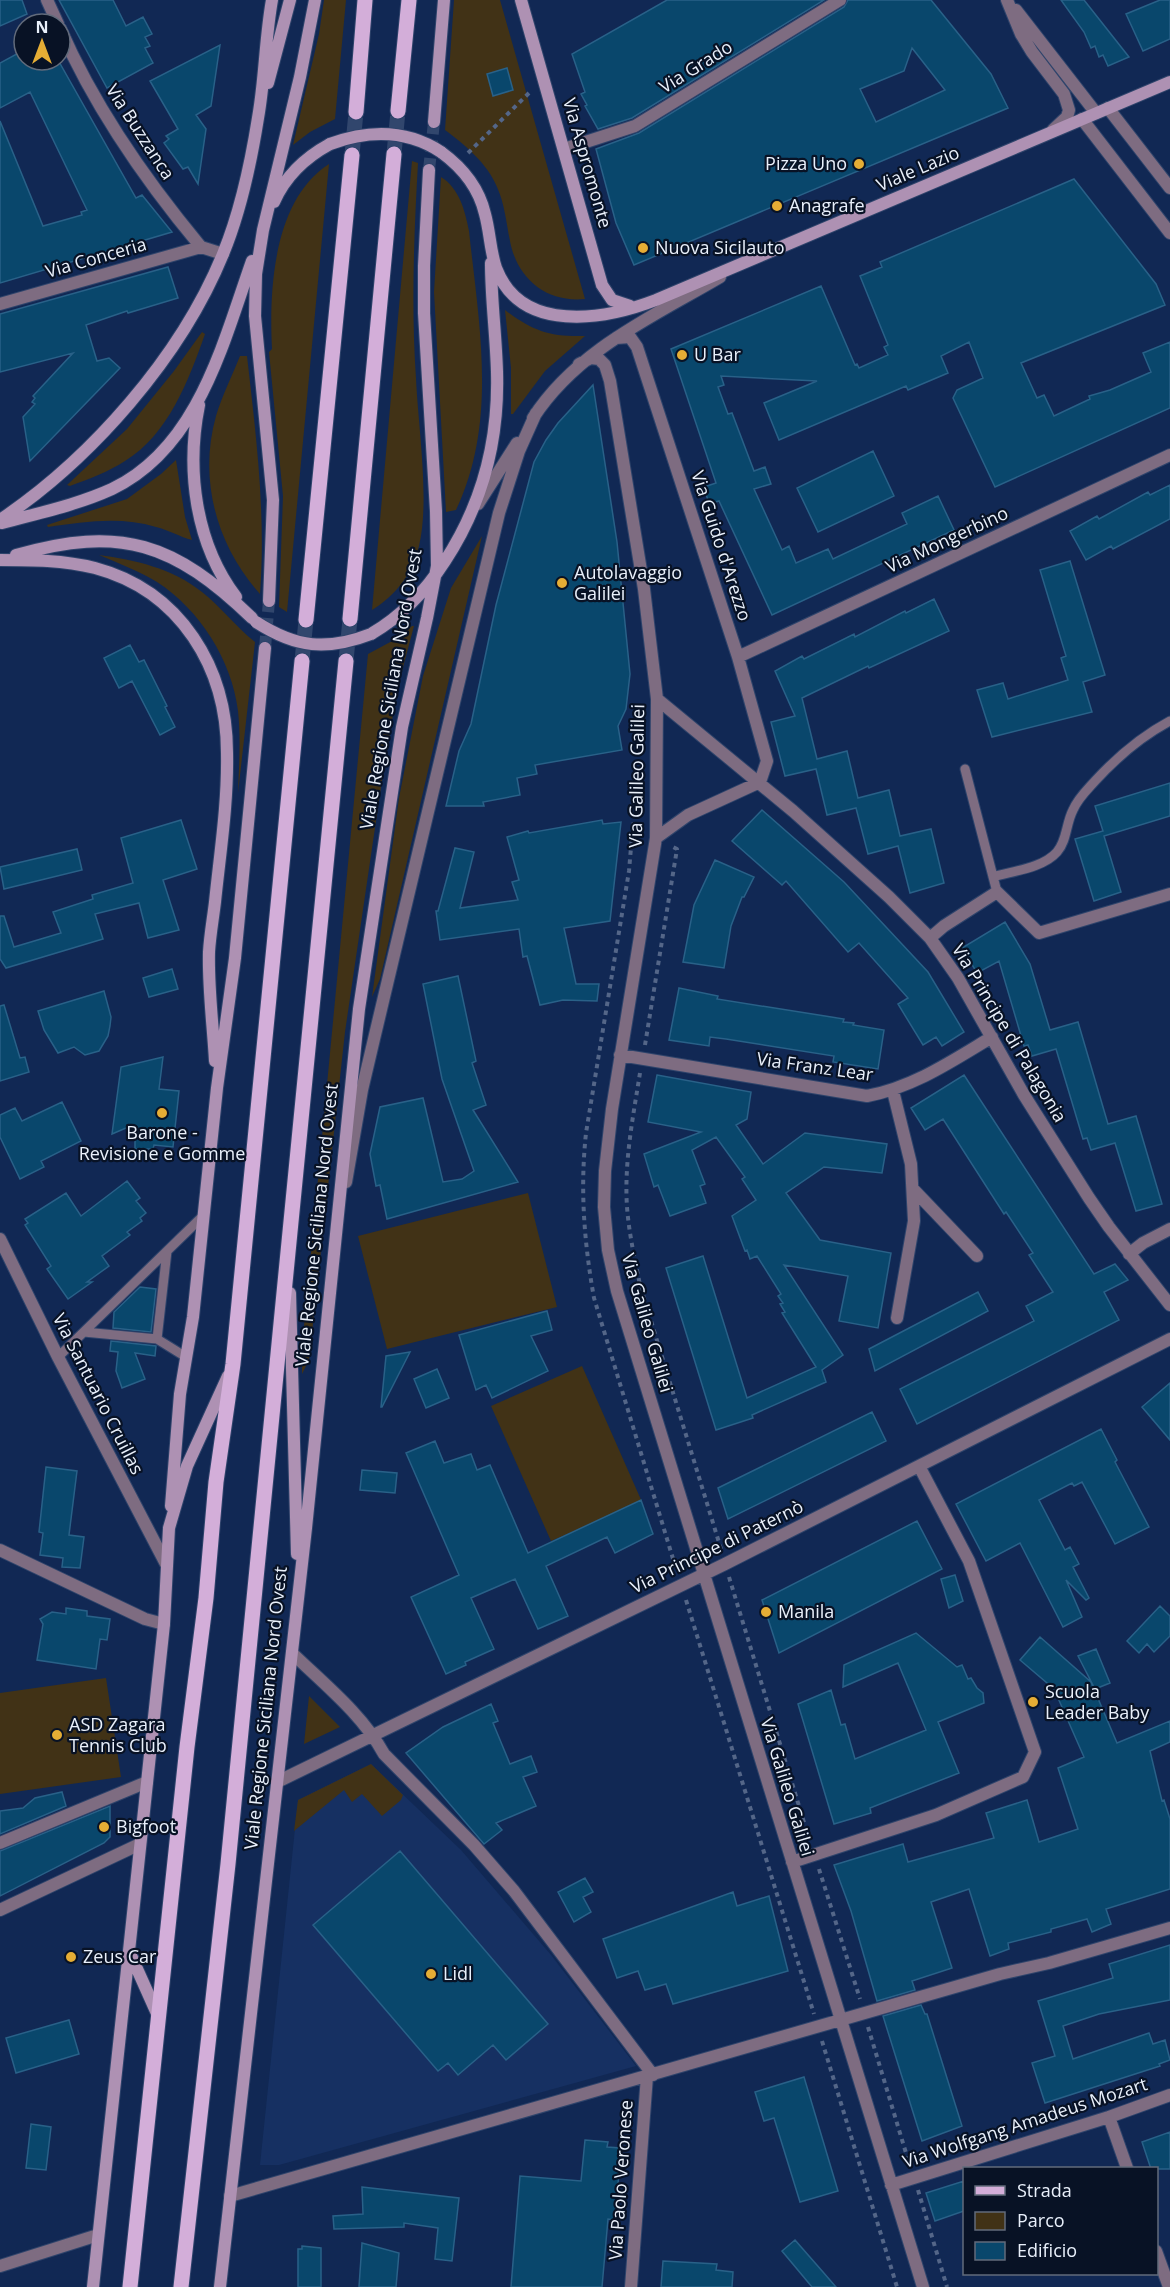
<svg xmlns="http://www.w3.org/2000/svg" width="1170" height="2287" font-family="'Open Sans',sans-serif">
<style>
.built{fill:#163062}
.green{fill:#413216}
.building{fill:#09476c;stroke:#296188;stroke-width:1.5;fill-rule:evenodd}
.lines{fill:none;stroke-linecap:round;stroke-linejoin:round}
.secondary-tunnel{stroke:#31466d;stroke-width:12;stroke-dasharray:12 6;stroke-linecap:butt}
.primary-tunnel{stroke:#31466d;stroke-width:15;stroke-dasharray:15 8;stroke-linecap:butt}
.lane-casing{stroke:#2f446b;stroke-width:11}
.street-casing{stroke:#2f446b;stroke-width:14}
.secondary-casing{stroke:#2f446b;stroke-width:14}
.primary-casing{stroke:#2f446b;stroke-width:17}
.path{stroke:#546688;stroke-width:4;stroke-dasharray:4.5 4.5;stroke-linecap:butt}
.lane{stroke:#7e6c81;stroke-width:9}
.street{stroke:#7e6c81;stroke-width:12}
.secondary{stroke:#ae91b3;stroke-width:12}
.primary{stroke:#d3aed9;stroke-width:15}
.secondary-bridge-casing{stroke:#2f446b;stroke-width:14;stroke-linecap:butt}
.secondary-bridge{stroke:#ae91b3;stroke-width:12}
.poi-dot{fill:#e5ad35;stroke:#081225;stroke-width:2}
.labels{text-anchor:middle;stroke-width:4.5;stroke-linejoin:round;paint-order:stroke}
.street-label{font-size:18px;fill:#e9f0fb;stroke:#081225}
.poi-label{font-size:18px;fill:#e9f0fb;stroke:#081225;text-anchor:start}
</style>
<rect width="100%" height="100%" fill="#112854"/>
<path class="built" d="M371,1764L461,1850L551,1955L636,2066L279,2165H260L298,1800Z"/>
<path class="green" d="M324,0H346L335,119L310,132L293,145L319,34Z
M454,0H500L585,299C547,303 517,279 510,241C506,222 505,205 497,187C487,163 465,145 445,130Z
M412,161L418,163C414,235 411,306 416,378C418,426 430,500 419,546C412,575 396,595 372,610Z
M329,164L287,612L279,607L283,496L269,352L272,349C269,290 273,200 329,164Z
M441,177C459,188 465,210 469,231C479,325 498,421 456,510L446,512L434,292Z
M505,310C533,331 550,337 585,336L545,371L513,414H511V368Z
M202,332L205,334C189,380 168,435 125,461C108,472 89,479 70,486L67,485L127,429L174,371Z
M240,356H247C256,435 266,513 260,594C217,546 198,480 216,416C222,396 232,376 240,356Z
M176,460L185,517L192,540C180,537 169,530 156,527C120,516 84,522 48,527L47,525L127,499L161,474Z
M482,536L380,979L372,997L399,798L423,676L451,588Z
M99,555C135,560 172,568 202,592C221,607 236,627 255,642L238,793C239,766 241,738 238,711C232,660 199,609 157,582C139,571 118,563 99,555Z
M412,626H414L397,690L381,787L345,1032L309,1360L302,1374V1347L368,654L394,640Z
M528,1193L557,1307L387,1349L358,1236Z
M582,1366L642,1502L551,1541L491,1406Z
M106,1678L121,1777L0,1794V1693Z
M309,1696L340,1727L304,1744Z
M371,1764L403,1795L401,1800L382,1816L362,1794L352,1802L344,1790L294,1831L298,1800Z"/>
<path class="building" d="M0,0H22L27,14L0,26Z
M59,0H113L126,26L143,17L152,34L145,37L150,46L145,48L153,63L107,88Z
M667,0H824L632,118L598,129L585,106L587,105L581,94L585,92L572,54Z
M848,0H931L991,74L1008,108L634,265L616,223L596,149L639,133L844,7ZM912,48L945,90L876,122L860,89L904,71Z
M1061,0H1084L1129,57L1108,66L1103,55L1099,57L1095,46L1091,48L1084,32Z
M1160,0H1170V39L1143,51L1126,14Z
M220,45L211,106L196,115L206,129L198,184L188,167L183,169L164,143L169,139L166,136L178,129L150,81Z
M24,50V60H58L136,198L142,195L172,232L0,283V121L43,226L82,215L81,212L87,210L30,92L0,108V63Z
M507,68L513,90L493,96L487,74Z
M1074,179L1156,284L1165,305L1021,363L1037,398L1044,395L1054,416L1090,399L1089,396L1110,390L1151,372L1143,353L1170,342V408L995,487L953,398L957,390L983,378L969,342L941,356L948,373L908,390L906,386L779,440L764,403L817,381L721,376L724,385L718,387L728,414L732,413L754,471L765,467L771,484L754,489L782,550L789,546L796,563L828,549L833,559L907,524L902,513L938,496L954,530L772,615L719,501L709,504L704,487L716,483L671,349L821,286L855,365L857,364L859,368L888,355L884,347L888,345L860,276L882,267L880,262Z
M168,267L178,298L128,313L127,311L86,325L97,361L109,358L120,368L30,461L23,417L35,404L32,402L35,398L33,396L73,353L0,372V314Z
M593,385L617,542L630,674L626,709L618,726L622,750L535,765L537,774L517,778L520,795L483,802L484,806H446L459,751L471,724L496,605L534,462L546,440L558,423Z
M873,451L894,496L818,532L797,488Z
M1170,485V519L1113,549L1111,546L1086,560L1070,531L1097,516L1099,519L1148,492L1150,495Z
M1070,561L1105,675L1083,682L1092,712L992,737L977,690L1003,683L1008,699L1068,680L1061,658L1066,656L1040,570Z
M934,599L949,631L869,668L868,666L802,698L817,759L847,751L858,798L889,790L900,836L931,829L944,883L910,893L898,846L868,854L856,808L827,815L816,769L785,776L771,722L795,716L775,671L802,656L804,659L854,634L855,637L905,611L906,613Z
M130,645L139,662L144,660L167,706L165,707L175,727L160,735L132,681L119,688L104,658Z
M1170,783V816L1104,836L1121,892L1094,901L1075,839L1103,831L1095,806Z
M762,810L844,882L928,972L964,1032L942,1046L936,1037L923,1045L898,1004L908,998L859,943L848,952L786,881L782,885L732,841Z
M181,820L197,869L163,880L179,930L148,938L139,903L95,914L103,939L6,968L0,959V916H4L14,947L61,933L53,912L93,899L92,895L133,883L121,838Z
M602,820L603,824L621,822L610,921L564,928L576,984H599L597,1001L563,1000L540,1005L527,956L523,957L519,929L440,940L436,911H438L455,848L474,852L460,908L518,900L512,882L519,880L507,837L528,831L529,833Z
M77,849L82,870L4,889L0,867Z
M715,860L754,877L744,897H742L731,926L724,968L683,962L694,905Z
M1005,922L1030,964L1050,1030L1078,1022L1108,1124L1136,1116L1162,1204L1136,1211L1115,1143L1091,1150L1087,1138L1083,1139L1056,1049L1032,1056L1028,1045L1024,1046L999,961L977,973L962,948Z
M172,969L178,989L149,997L143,978Z
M458,976L476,1061L472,1063L486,1105L473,1110L518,1182L387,1219L380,1185L376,1186L370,1154L380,1107L423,1098L443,1182L462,1179L474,1171L442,1079L423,984Z
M679,988L718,996L717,999L844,1019L843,1022L854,1023L853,1025L884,1030L878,1069L833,1062L834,1056L726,1039L710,1037L709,1046L669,1040Z
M104,991L111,1017L110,1026L108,1036L99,1051L85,1055L74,1047L58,1053L44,1030L38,1011Z
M4,1005L20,1058L25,1057L29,1072L0,1081V1006Z
M163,1057L159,1089L179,1091L173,1147L154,1145L153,1149H135V1132L130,1135L126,1128L112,1134L121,1067Z
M657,1075L751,1092L747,1119L736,1125L763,1164L805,1133L887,1144L882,1173L824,1167L786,1193L820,1240L891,1253L878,1328L839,1321L848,1276L784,1265L843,1355L822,1370L826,1382L752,1415L753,1418L716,1430L666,1268L703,1256L747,1398L816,1367L782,1313L785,1312L780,1304L783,1303L778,1296L781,1294L757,1256L750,1259L747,1250L745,1251L732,1216L756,1200L742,1179L745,1177L716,1137L692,1150L705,1184L700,1186L706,1203L670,1216L658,1185L654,1187L644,1154L701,1132L648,1122Z
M964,1075L1094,1274L1115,1264L1128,1280L1104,1292L1119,1320L917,1424L900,1389L1034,1321L1026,1306L1053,1292L1029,1255L1033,1253L1006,1212L1004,1214L943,1119L925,1130L911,1108Z
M62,1102L81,1141L41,1161L44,1167L20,1179L0,1137V1115L15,1108L22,1121Z
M127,1181L140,1198L136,1201L146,1213L140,1218L142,1221L127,1232L130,1235L102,1256L109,1266L87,1282H92L68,1299L47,1269L51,1266L25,1225L28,1223L25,1219L66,1193L81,1216Z
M140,1287L156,1289L151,1332L113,1328L114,1312Z
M978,1292L988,1311L875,1371L869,1349Z
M547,1311L552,1330L531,1336L548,1371L492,1398L486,1385L476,1390L459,1335Z
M111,1341L156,1346L155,1356L135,1353L145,1379L122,1388L116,1371L118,1352L110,1351Z
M410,1352L382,1407H381L386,1356Z
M437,1369L449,1398L426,1408L414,1379Z
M1170,1383V1440L1142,1407Z
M872,1412L886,1441L728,1519L718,1488Z
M1101,1429L1117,1460L1115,1462L1149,1527L1115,1544L1082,1482L1074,1486L1072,1483L1039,1500L1065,1550L1070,1547L1079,1564L1073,1567L1089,1598L1086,1600L1066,1580L1082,1617L1063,1627L1020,1543L986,1561L956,1504Z
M435,1441L444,1463L471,1454L477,1470L490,1465L528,1553L641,1500L653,1534L615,1553L607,1537L546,1566L568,1616L538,1629L515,1579L471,1598L494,1649L465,1662L466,1665L446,1674L411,1597L459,1575L406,1453Z
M46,1467L77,1471L69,1535L84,1537L80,1568L62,1567L63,1558L40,1555L43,1533L39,1532Z
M362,1470L397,1473L395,1493L360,1490Z
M917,1521L942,1569L779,1653L762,1600Z
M955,1575L963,1601L949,1608L941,1579Z
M1160,1606L1170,1616V1636L1154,1652L1147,1644L1139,1653L1127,1641Z
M66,1608L87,1611V1616L110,1619L107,1640L100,1639L96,1669L37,1660L43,1624L40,1619L52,1612L66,1614Z
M916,1633L957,1667L962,1665L968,1679L971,1678L977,1688L983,1693L984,1703L938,1722L959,1773L870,1808L871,1813L834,1824L798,1704L831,1690L841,1725L845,1724L855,1759L926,1730L898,1663L843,1687L844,1665Z
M1040,1637L1091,1682L1117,1743L1170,1721V1742L1150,1751L1162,1801L1164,1800L1170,1819V1889L1106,1909L1111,1924L1092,1932L1087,1919L1051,1929V1932L1008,1943L1009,1949L990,1956L969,1889L931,1902L952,1968L912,1981L915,1990L877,2001L851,1911L834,1865L903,1844L908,1862L994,1838L986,1813L1027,1800L1039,1842L1078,1829L1058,1768L1084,1757L1054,1689L1020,1660Z
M1096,1649L1110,1683L1095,1689L1078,1656Z
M491,1704L498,1721L493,1723L510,1764L531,1756L537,1772L523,1777L536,1806L496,1823L502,1830L484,1844L406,1753L443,1727Z
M62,1792L66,1806L0,1834V1811L23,1808L35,1798Z
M110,1806V1837L104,1843L0,1896V1851Z
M400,1851L548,2024L506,2060L493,2045L458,2075L448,2063L438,2071L313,1925Z
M585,1878L593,1892L583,1897L591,1912L574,1922L558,1892Z
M733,1892L737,1906L769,1896L788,1971L673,2004L666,1984L645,1990L638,1971L617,1978L603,1939Z
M1170,1945V2000L1099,2014L1063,2026L1073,2059L1149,2033L1153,2044L1165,2040L1170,2060L1159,2064L1160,2066L1045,2103L1032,2063L1055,2056L1038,2001L1113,1978L1109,1964Z
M921,2005L925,2014H927L962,2126L922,2141L883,2016Z
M69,2020L79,2054L16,2073L6,2038Z
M804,2077L838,2191L800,2202L774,2118L764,2121L755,2092Z
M31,2124L51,2127L46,2170L26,2168Z
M1170,2132V2169H1151L1142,2142Z
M585,2140L608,2142L607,2147L621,2148L615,2220L608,2219L602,2287H511L520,2176L581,2181Z
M964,2181V2211L935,2221L926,2193Z
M362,2187L459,2198L452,2261L435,2259L438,2228L404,2223V2227L334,2229L333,2216L363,2214Z
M795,2240L823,2272L836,2287H812L782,2251Z
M362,2243L399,2253L396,2287H359Z
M302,2246L321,2248V2287H298V2249H302Z
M663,2261L717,2264L716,2270L733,2272L732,2287H661Z"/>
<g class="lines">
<path class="secondary-tunnel" d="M429,170L434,122
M265,648L269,601"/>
<path class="primary-tunnel" d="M394,154L398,111
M352,155L356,112
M302,661L306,620
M346,661L350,619"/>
<g class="lane-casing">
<path id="lane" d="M965,769L997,892
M993,877C1013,871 1043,868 1057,852C1067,841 1066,823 1073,810C1078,798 1087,790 1095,781C1118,756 1140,737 1170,721
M167,1251L157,1339L186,1357
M84,1332L157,1339
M58,1357L204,1215"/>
</g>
<g class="street-casing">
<path id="street" d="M47,0L58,24
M1007,0L1021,34L1032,52L1064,94L1069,110L1067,117L1053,130
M1016,10L1096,113
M60,28C95,108 146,181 201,247
M1108,108L1170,188
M1082,119L1170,233
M564,149L635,126L840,0
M201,247L223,254
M0,304L201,247
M616,338L630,337L637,347L738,657L767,761L760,782
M579,364L591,358L599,359L605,365L610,381L644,589L657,699L656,838L612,1109L605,1171L604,1207L608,1250L617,1291L923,2287
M533,418C577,350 652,317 720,277
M478,504L517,443
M738,657L1170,455
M657,699L793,811L889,897L930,938L958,978L1024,1095L1089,1198L1109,1227L1170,1305
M656,838L688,815L760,782
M930,938L944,926L997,892L1039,933L1170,894
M620,1055L867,1096C914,1087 952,1061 992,1037
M893,1091L911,1164L914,1221L897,1318
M346,1182L362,1090L374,1039L499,513L519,451L536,413
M913,1189L977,1256
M0,1239L58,1357L166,1564
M1129,1254L1143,1243L1170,1229
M0,1550L145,1619L164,1624
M292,1653C324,1684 362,1714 384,1754L474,1845L514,1891L653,2075
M277,1782L725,1564L1170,1339
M0,1843L147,1782
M792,1862L936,1815L1023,1777L1035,1752L969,1561L919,1466
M0,1910L140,1844
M1109,2117L1127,2168
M891,2185L1109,2117L1170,2095
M230,2196L1000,1974L1049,1963L1170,1928
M1156,2251L1169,2287
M0,2266L98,2235
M631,2287L647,2076"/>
</g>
<g class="secondary-casing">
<path id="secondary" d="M521,0L602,285L612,300L630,306
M268,83L290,0
M434,122L444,0
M441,152C463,168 479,188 485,214C490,232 490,250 496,268C521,334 604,320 656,300L1170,82
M274,202C285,177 306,157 330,144
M199,405C186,469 195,543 236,597
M0,520C91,459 181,357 223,254C240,213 251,162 258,118C265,79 265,39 272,0
M2,523C38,513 77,505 112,489C198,448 223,343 252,261
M16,555C121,525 174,543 252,618
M0,560C32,560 63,560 95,568C181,591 227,668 227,753C228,803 220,853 215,902C213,919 210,935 209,952C208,988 213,1025 215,1061
M269,601L273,500L255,316L256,274L263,230L300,77L315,0
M371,634C402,616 425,592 445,561C483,503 499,441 497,372C496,335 491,299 491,263
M290,1293L297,1554
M171,1506L180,1394L193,1317L217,1088L235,958L265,648
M129,1951L159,2018
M93,2287L164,1624L169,1528L187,1466L228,1376
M220,2287L306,1528L359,1009L402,727L427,618L437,566L436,511L424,313V266L429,170"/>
</g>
<g class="primary-casing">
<path id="primary" d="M398,111L409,0
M356,112L365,0
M350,619L394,154
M306,620L352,155
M130,2287L187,1747L206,1598L216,1482L233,1364L302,661
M181,2287L228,1864L346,661"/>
</g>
<path class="path" d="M468,153L529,93
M641,829L633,824L629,871L586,1133C580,1189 584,1242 594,1298L677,1572
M645,1045L677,849L671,846
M640,1073C633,1117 624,1162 627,1207C629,1234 635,1260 640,1285L721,1549
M729,1577L810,1842
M686,1600L814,2014
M819,1869L860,1999
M868,2027L909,2163
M822,2041L897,2287
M918,2190L947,2287"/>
<use href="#lane" class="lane"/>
<use href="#street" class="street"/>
<use href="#secondary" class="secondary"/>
<use href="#primary" class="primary"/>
<g class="secondary-bridge-casing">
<path id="secondary-bridge" d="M330,144C368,130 406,129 441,152
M256,622C296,648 327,651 371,634"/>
</g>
<use href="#secondary-bridge" class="secondary-bridge"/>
</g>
<g class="poi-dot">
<circle cx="859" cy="164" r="6"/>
<circle cx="777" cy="206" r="6"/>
<circle cx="643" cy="248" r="6"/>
<circle cx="682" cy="355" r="6"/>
<circle cx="562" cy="583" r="6"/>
<circle cx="162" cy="1113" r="6"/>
<circle cx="766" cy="1612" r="6"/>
<circle cx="1033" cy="1702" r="6"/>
<circle cx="57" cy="1735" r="6"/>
<circle cx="104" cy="1827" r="6"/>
<circle cx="71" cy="1957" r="6"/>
<circle cx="431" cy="1974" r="6"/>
</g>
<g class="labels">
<g class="street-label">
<text transform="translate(696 67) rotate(-32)" y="6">Via Grado</text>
<text transform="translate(140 132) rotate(57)" y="6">Via Buzzanca</text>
<text transform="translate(587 163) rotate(74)" y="6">Via Aspromonte</text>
<text transform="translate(918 169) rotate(-23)" y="6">Viale Lazio</text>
<text transform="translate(96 258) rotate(-16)" y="6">Via Conceria</text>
<text transform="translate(947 540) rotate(-25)" y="6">Via Mongerbino</text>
<text transform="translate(721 546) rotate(72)" y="6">Via Guido d'Arezzo</text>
<text transform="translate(391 689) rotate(-80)" y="6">Viale Regione Siciliana Nord Ovest</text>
<text transform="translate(637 776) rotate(-89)" y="6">Via Galileo Galilei</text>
<text transform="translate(1009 1033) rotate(59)" y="6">Via Principe di Palagonia</text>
<text transform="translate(815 1067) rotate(8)" y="6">Via Franz Lear</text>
<text transform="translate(317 1225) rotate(-84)" y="6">Viale Regione Siciliana Nord Ovest</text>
<text transform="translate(647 1323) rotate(74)" y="6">Via Galileo Galilei</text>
<text transform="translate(98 1394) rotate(63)" y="6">Via Santuario Cruillas</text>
<text transform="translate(717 1547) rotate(-26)" y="6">Via Principe di Paternò</text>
<text transform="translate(266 1708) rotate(-84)" y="6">Viale Regione Siciliana Nord Ovest</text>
<text transform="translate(787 1787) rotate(73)" y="6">Via Galileo Galilei</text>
<text transform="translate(1025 2123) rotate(-18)" y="6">Via Wolfgang Amadeus Mozart</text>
<text transform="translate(621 2180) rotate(-86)" y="6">Via Paolo Veronese</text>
</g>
<g class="poi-label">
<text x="847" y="170" text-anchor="end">Pizza Uno</text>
<text x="789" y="212">Anagrafe</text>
<text x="655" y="254">Nuova Sicilauto</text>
<text x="694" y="361">U Bar</text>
<text x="574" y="579">Autolavaggio<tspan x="574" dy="21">Galilei</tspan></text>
<text x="162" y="1139" text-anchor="middle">Barone -<tspan x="162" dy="21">Revisione e Gomme</tspan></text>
<text x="778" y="1618">Manila</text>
<text x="1045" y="1698">Scuola<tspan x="1045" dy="21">Leader Baby</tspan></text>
<text x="69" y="1731">ASD Zagara<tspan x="69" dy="21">Tennis Club</tspan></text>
<text x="116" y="1833">Bigfoot</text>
<text x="83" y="1963">Zeus Car</text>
<text x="443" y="1980">Lidl</text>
</g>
</g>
<rect x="963" y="2167" width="195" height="108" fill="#081225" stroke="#626b7b" stroke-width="1.5"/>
<rect x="975" y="2186" width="30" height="9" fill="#d3aed9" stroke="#626b7b" stroke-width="1.5"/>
<text x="1017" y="2197" font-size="18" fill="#e9f0fb">Strada</text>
<rect x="975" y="2212" width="30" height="18" fill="#413216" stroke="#626b7b" stroke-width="1.5"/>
<text x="1017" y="2227" font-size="18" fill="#e9f0fb">Parco</text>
<rect x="975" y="2242" width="30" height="18" fill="#09476c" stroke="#626b7b" stroke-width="1.5"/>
<text x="1017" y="2257" font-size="18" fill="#e9f0fb">Edificio</text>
<g transform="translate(42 42)"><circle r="28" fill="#081225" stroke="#626b7b" stroke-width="1.5"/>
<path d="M0-4.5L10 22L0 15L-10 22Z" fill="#e5ad35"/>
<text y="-9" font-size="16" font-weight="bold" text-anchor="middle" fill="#e9f0fb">N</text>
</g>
</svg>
